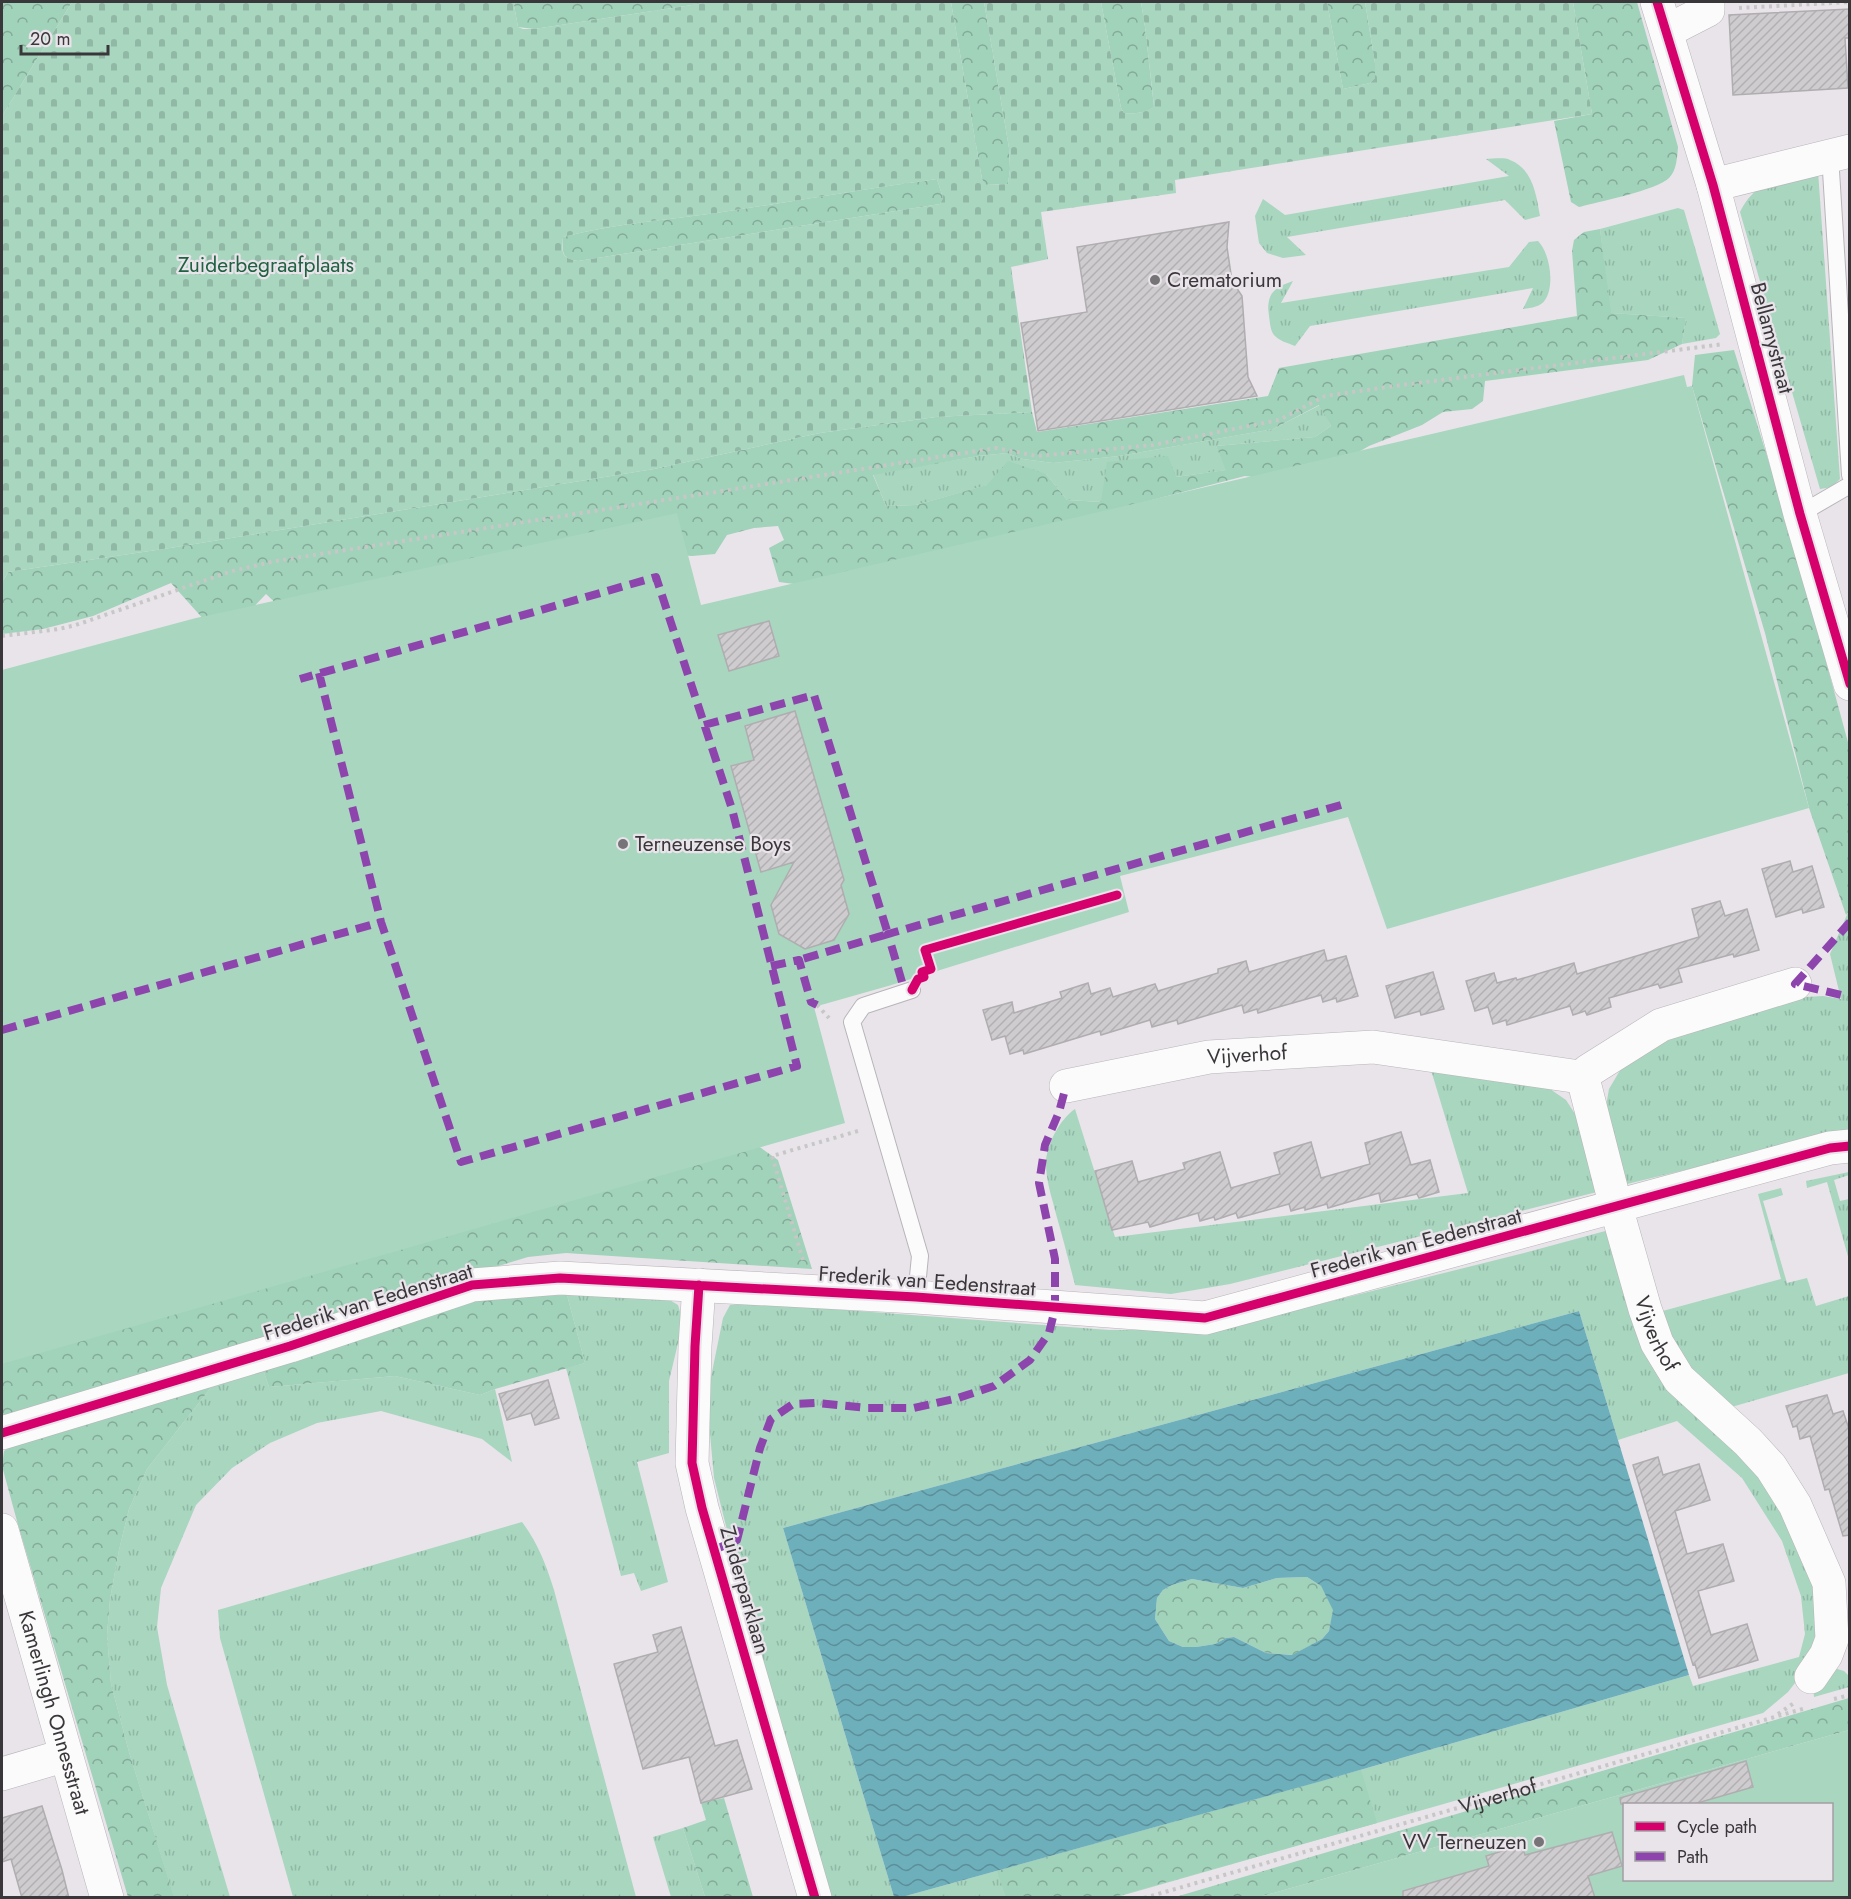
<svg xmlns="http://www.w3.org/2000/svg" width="1851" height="1899" font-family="Jost,sans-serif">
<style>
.grass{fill:url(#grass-tufts)}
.forest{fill:url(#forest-crowns);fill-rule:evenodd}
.cemetery{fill:url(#cemetery-stones);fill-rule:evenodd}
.garden{fill:#a8d6bf;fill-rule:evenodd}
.water{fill:url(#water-waves);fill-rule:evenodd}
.building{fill:url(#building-hatch);stroke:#b0adb1;stroke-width:1.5}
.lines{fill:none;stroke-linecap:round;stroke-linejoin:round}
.lane-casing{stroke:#b8b5b9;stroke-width:18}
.street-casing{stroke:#b8b5b9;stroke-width:34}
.path{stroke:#c7c7c7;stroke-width:4;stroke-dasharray:3 4.5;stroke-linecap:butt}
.lane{stroke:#fcfbfc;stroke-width:16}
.street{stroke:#fcfbfc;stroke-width:33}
.quiet{stroke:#8e44ad;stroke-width:8;stroke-dasharray:15 8;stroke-linecap:butt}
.cycleway-casing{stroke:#e9e3ea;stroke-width:13}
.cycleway{stroke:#d6006c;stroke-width:9}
.poi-dot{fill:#777477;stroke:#e9e3ea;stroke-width:2}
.labels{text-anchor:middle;stroke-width:4.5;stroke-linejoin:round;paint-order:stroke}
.park-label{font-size:21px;fill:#1e6242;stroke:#e9e3ea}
.poi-label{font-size:21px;fill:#3a373a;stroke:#e9e3ea;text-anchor:start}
.street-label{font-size:21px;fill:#3a373a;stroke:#e9e3ea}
</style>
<defs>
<pattern id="grass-tufts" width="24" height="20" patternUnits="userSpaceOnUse" patternTransform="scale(1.5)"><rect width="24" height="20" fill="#a8d6bf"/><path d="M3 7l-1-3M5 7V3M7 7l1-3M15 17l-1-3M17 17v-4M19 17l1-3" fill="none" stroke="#91b8a5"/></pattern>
<pattern id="forest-crowns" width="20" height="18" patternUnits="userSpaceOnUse" patternTransform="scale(1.5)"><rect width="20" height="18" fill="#a1d2ba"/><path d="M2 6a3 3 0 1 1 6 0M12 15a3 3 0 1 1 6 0" fill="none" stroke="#84ab98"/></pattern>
<pattern id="cemetery-stones" width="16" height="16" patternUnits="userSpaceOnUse" patternTransform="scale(1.5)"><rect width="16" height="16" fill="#a8d6bf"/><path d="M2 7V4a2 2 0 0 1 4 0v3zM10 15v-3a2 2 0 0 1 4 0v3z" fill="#91b8a5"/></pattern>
<pattern id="water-waves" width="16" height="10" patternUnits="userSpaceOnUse" patternTransform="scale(1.5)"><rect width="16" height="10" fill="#6eafbc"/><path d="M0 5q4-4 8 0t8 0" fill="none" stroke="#5b8f9a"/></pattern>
<pattern id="building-hatch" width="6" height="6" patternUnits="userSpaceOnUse" patternTransform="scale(1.5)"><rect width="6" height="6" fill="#cfcccf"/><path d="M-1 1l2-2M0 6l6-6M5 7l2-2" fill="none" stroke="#b2b0b2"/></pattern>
</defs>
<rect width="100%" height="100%" fill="#e8e4e9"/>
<path class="grass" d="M1486,159C1493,159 1504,157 1510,160C1533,169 1536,194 1540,216L1525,220L1505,200L1287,237L1306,255L1283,258L1267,253L1259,243L1255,216L1263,199L1285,215L1509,176Z
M1818,171L1840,479L1832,487L1820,489L1740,212C1758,177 1783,178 1818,171Z
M1678,208L1684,210L1720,334L1716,338L1682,344L1686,318L1610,313L1600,229Z
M1538,241C1550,253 1555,286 1545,300C1541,307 1530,308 1523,309L1533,288L1310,326L1295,346C1288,343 1279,341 1274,335C1270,330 1270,322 1269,316C1266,294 1273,288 1293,281L1281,303L1509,267L1529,242Z
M1320,405L1331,426L1315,437L1216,446L1227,470L1176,477L1102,502L1067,500L1046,474L988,485L916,505L886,506L873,474L978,456L1007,453L1023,459L1053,463L1119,456L1273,429Z
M1849,910V1132L1838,1133L1627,1184L1608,1124L1606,1106L1609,1089L1622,1067L1651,1047L1743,1012L1789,998L1823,996L1841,999L1830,954Z
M1431,1070L1550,1089L1566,1100L1577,1117L1601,1191L1230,1284L1171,1294L1075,1285C1069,1262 1063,1238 1056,1214C1052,1198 1046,1181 1046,1164C1046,1145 1060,1119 1075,1109L1115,1237L1468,1193Z
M1849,1172V1175L1834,1180L1840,1201L1849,1199V1260L1827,1182L1807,1188L1806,1181Z
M1781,1188L1783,1195L1763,1201L1787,1283L1807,1278L1816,1306L1849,1296V1373L1728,1408L1686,1366L1659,1312L1781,1279L1758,1194Z
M1609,1230L1747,1462L1783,1511L1800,1543L1816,1597L1818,1627L1805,1670L1788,1692L1763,1713L1117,1897H902L1322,1781L1689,1675L1693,1686L1799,1657L1805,1634L1801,1596L1782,1541L1742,1478L1677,1421L1618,1440L1579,1311L783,1528L894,1897H830L752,1630L714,1478L709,1423L711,1377L723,1318L730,1305L741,1304L792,1306L1109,1330H1186L1248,1322L1524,1253Z
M567,1295L668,1299L678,1305L683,1322L669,1381V1453L637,1462L668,1582L641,1591L634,1573L621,1576L566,1368L585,1363Z
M262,1366L269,1387L395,1376L480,1395L495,1389L512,1462L482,1439L381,1411L317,1423L270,1443L232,1468L196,1505L161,1588L157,1627L167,1685L230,1897L174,1898L129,1752L111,1684L107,1635L110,1599L119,1550L129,1509L147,1469L216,1381Z
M522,1522C538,1543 546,1565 554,1590L636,1897H293L220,1638L218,1610Z
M1834,1668L1844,1671L1849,1676V1687L1814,1697L1813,1684Z
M683,1828L705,1897H671L653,1837Z"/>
<path class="forest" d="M2,2H72L2,116Z
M515,2H712L534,29L518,27L514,5Z
M951,2H984L1009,148L1010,169L1008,184L985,185L982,179Z
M1101,2H1141L1145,27L1154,107C1145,113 1135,114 1124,113L1121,108Z
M1327,2H1365L1375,63V78L1370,83L1343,89Z
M1573,2H1637L1678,147C1677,157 1677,170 1669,178C1657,190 1598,202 1579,207L1571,202L1554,121L1592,114Z
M937,179L943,198L940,204L578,261C560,258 563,252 563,237C613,224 665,220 716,213C790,202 863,189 937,179Z
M1600,229L1611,313L1686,318L1682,344L1648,360L1485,381L1483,401L1472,409L1443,412L1422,425L1369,446L1355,454L1274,479L1245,476L1105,512L840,590L779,582L769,548L784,540L778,526L754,528L727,535L715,554L692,556L654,553L317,642L266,594L240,621L206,622L171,583L93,616L43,629L2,634V583L8,572L170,548L654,469L820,433L936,417L1032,412L1037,432L1268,396L1279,368L1577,316L1572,251L1574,240L1584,232ZM1319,405L1331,426L1315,437L1216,446L1226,470L1176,477L1168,456L1107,462L1101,502L1067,500L1046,474L1008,461L987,485L916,505L886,506L873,475L978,456L1007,453L1023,459L1053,463L1119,456L1273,429Z
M1734,350L1791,533L1849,746L1850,910L1846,915L1809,808L1765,633L1692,386L1695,355Z
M754,1143L778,1160L812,1269L566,1253L528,1257L2,1418V1349Z
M567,1295L585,1363L495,1389L480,1395L395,1376L269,1387L262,1366L476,1297Z
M216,1381L147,1469L129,1509L119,1550L110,1599L107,1635L111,1684L129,1752L174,1897H128L17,1521L2,1466L4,1451L17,1442Z
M1307,1577L1321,1586L1334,1610L1329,1631L1322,1639L1293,1655L1266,1653L1234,1637L1226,1638L1215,1644L1196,1647H1183L1169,1641L1155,1619L1157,1598L1163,1590L1172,1585L1192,1579L1243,1588L1277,1578Z
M1849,1698V1730L1259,1897L1172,1898Z
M1361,1770L1377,1823L1113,1897H1006L997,1871Z
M724,1798L753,1897H705L683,1828L706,1820L701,1803Z"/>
<path class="cemetery" d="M72,2H515L514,5L518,27L523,29H534L712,2H951L982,179L986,185L1008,184L1010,169L1009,148L984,2H1101L1121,108L1124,113C1135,114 1145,113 1154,106L1145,27L1141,2H1327L1343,89L1370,83L1375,78V63L1365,2H1573L1592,114L1175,180L1176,193L1041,212L1048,259L1011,267L1032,412L936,417L820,433L654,469L170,548L8,572L2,583V116ZM937,179L943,198L940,204L578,261C560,258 562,252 563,237C613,224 665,220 716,213C790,202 863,189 937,179Z"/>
<path class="garden" d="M1684,375L1687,387L1692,386L1809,808L1387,929L1348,817L1120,876L1129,912L888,986L814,1007L845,1123L2,1364V670L196,618L677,513L701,605Z
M1849,1730V1897H1259ZM1624,1804H1832V1880H1624Z"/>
<path class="water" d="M1579,1311L1689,1675L1322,1781L902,1897H894L783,1528ZM1307,1577L1321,1586L1333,1610L1329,1631L1322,1639L1292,1655L1266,1653L1234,1637L1226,1638L1215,1644L1196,1647H1183L1169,1641L1155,1619L1157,1598L1163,1590L1172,1585L1192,1579L1243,1588L1277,1578Z"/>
<path class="building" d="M1850,9V38H1845L1848,88L1733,95L1729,15Z
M1229,222L1227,247L1232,281L1242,296L1248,377L1257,396L1038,431L1021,323L1087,312L1077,247Z
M769,621L779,656L729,671L718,635Z
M795,711L844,880L841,885L849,914L834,940L805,949L779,934L771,905L794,862L761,872L731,766L754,760L745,726Z
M1790,861L1793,872L1812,866L1824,907L1803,913L1802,909L1776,917L1762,869Z
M1720,901L1725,916L1747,909L1759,950L1734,957L1733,954L1678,969L1682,982L1660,988L1658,984L1609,998L1611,1007L1587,1015L1585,1011L1573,1015L1570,1006L1507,1025L1506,1020L1493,1024L1488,1007L1475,1011L1466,981L1494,973L1497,983L1516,978L1517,980L1574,963L1577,974L1699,937L1692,909Z
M1324,950L1327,961L1346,956L1358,996L1337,1002L1336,998L1323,1002L1321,995L1258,1013L1257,1009L1244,1013L1242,1005L1178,1024L1177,1020L1152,1027L1150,1020L1101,1035L1100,1031L1024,1054L1023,1050L1010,1054L1005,1036L992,1040L983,1010L1012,1002L1014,1013L1062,998L1060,992L1088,983L1091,994L1110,988L1113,997L1155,984L1158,991L1218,973V969L1246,961L1249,972Z
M1433,972L1444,1009L1421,1015L1420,1011L1395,1018L1386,986Z
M1401,1132L1411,1165L1430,1160L1439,1192L1419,1198L1417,1194L1381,1202L1379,1193L1328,1208L1327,1204L1305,1210V1207L1291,1211L1289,1204L1238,1218L1236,1213L1215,1220L1214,1217L1200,1221L1198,1213L1150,1227L1148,1222L1112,1230L1095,1171L1132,1161L1138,1182L1185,1169L1183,1163L1220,1152L1231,1188L1280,1174L1274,1153L1311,1142L1321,1178L1370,1164L1365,1143Z
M548,1380L559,1418L535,1425L531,1413L507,1420L499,1394Z
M1827,1395L1833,1414L1843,1411L1850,1432V1535L1843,1536L1829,1489L1825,1490L1810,1436L1800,1439L1797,1426L1793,1427L1786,1406Z
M1658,1457L1663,1475L1699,1464L1710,1500L1675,1511L1687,1554L1723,1544L1734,1581L1698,1591L1711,1635L1747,1624L1758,1660L1699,1678L1695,1664L1693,1665L1633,1465Z
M681,1627L715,1746L737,1740L752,1789L701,1803L689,1757L643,1769L614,1664L658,1652L653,1635Z
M1746,1761L1753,1787L1694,1804H1621L1620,1798Z
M42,1806L62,1870L69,1898H22L11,1859L2,1862V1818Z
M1612,1832L1622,1866L1588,1876L1595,1898H1403V1891L1489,1866L1486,1856L1522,1845L1525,1855Z"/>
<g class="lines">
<g class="lane-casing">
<path id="lane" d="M1830,155L1850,475
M1800,514L1850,485
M912,990L863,1006L852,1022L920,1256L916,1297"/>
</g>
<g class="street-casing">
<g id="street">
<path d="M1657,2L1713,185L1800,514L1850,684"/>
<path d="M1667,31L1708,10V2"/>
<path d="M1713,185L1850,151"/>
<path d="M1588,1071L1661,1025L1795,984"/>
<path id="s2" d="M1066,1086L1209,1057L1373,1047L1573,1076"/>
<path id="s3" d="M1585,1086L1616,1207L1645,1309L1657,1343L1679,1379L1748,1442L1771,1467L1795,1505L1829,1583L1832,1639L1826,1655L1811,1677"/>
<path d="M699,1285L695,1346L692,1463L702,1508L815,1898"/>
<path d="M2,1433L290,1346L472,1285L560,1278L916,1297L1205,1318L1830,1148L1850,1146"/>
<path id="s4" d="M2,1530L107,1898"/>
<path d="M2,1774L66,1755"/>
</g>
</g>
<g class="path">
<path d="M1739,8L1850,2"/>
<path d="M2,636L59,629L76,625L232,571L276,561L996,448L1037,456L1153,445L1279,420L1325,396L1394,386L1724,344"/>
<path d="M817,1005L829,1018"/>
<path d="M803,1260L772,1156L858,1131V1129"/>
<path d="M1834,1699L1850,1695"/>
<path d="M1778,1714L1794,1703"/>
<path id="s1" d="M1144,1898L1806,1708"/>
</g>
<use href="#lane" class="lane"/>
<use href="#street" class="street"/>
<path class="quiet" d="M319,673L381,922
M704,725L814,695L888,934L799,960
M1850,922L1795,984L1850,997
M771,966L799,960L811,1002L817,1005
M902,982L888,934L1348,803
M2,1030L381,922L461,1162L797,1066L732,809L656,577L300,679
M714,1550L737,1540L760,1448L771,1419L793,1404L817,1403L868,1408H914L958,1398L994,1386L1030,1360L1049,1333L1055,1309V1259L1039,1183L1045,1145L1059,1112L1066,1086"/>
<g class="cycleway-casing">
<path id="cycleway" d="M1657,2L1713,185L1800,514L1850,684
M912,990L918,979L924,977L922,972L931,969L925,950L1117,895
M699,1285L695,1346L692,1463L702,1508L815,1898
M2,1433L290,1346L472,1285L560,1278L916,1297L1205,1318L1830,1148L1850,1146"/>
</g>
<use href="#cycleway" class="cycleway"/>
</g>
<g class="poi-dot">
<circle cx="1155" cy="280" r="6"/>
<circle cx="623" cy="844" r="6"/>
<circle cx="1539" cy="1842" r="6"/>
</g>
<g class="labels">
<g class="park-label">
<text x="266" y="272">Zuiderbegraafplaats</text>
</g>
<g class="poi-label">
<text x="1167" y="287">Crematorium</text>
<text x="635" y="851">Terneuzense Boys</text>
<text x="1527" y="1849" text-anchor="end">VV Terneuzen</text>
</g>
<g class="street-label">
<text transform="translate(1772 338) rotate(75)" y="7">Bellamystraat</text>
<text dy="7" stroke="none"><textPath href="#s2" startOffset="184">Vijverhof</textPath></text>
<text transform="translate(1416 1243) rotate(-15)" y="7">Frederik van Eedenstraat</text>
<text transform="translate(927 1281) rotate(4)" y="7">Frederik van Eedenstraat</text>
<text transform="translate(368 1302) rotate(-17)" y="7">Frederik van Eedenstraat</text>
<text dy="7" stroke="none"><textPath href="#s3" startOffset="258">Vijverhof</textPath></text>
<text transform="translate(745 1590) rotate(74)" y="7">Zuiderparklaan</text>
<text dy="7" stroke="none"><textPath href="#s4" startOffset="190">Kamerlingh Onnesstraat</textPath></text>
<text dy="7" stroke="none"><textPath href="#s1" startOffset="368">Vijverhof</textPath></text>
</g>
</g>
<rect width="1851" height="1899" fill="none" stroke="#3a373a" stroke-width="6"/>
<rect x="1623" y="1803" width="210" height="78" fill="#e9e3ea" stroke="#a39ea4" stroke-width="1.5"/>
<rect x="1635" y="1822" width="30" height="9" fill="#d6006c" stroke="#a39ea4" stroke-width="1.5"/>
<text x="1677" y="1833" font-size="18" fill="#3a373a">Cycle path</text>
<rect x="1635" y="1852" width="30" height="9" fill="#8e44ad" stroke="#a39ea4" stroke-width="1.5"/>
<text x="1677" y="1863" font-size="18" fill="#3a373a">Path</text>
<path d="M21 45v9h87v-9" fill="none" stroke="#3a373a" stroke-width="3"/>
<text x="30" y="45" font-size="18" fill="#3a373a" stroke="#e9e3ea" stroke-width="4.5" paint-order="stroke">20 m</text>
</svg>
